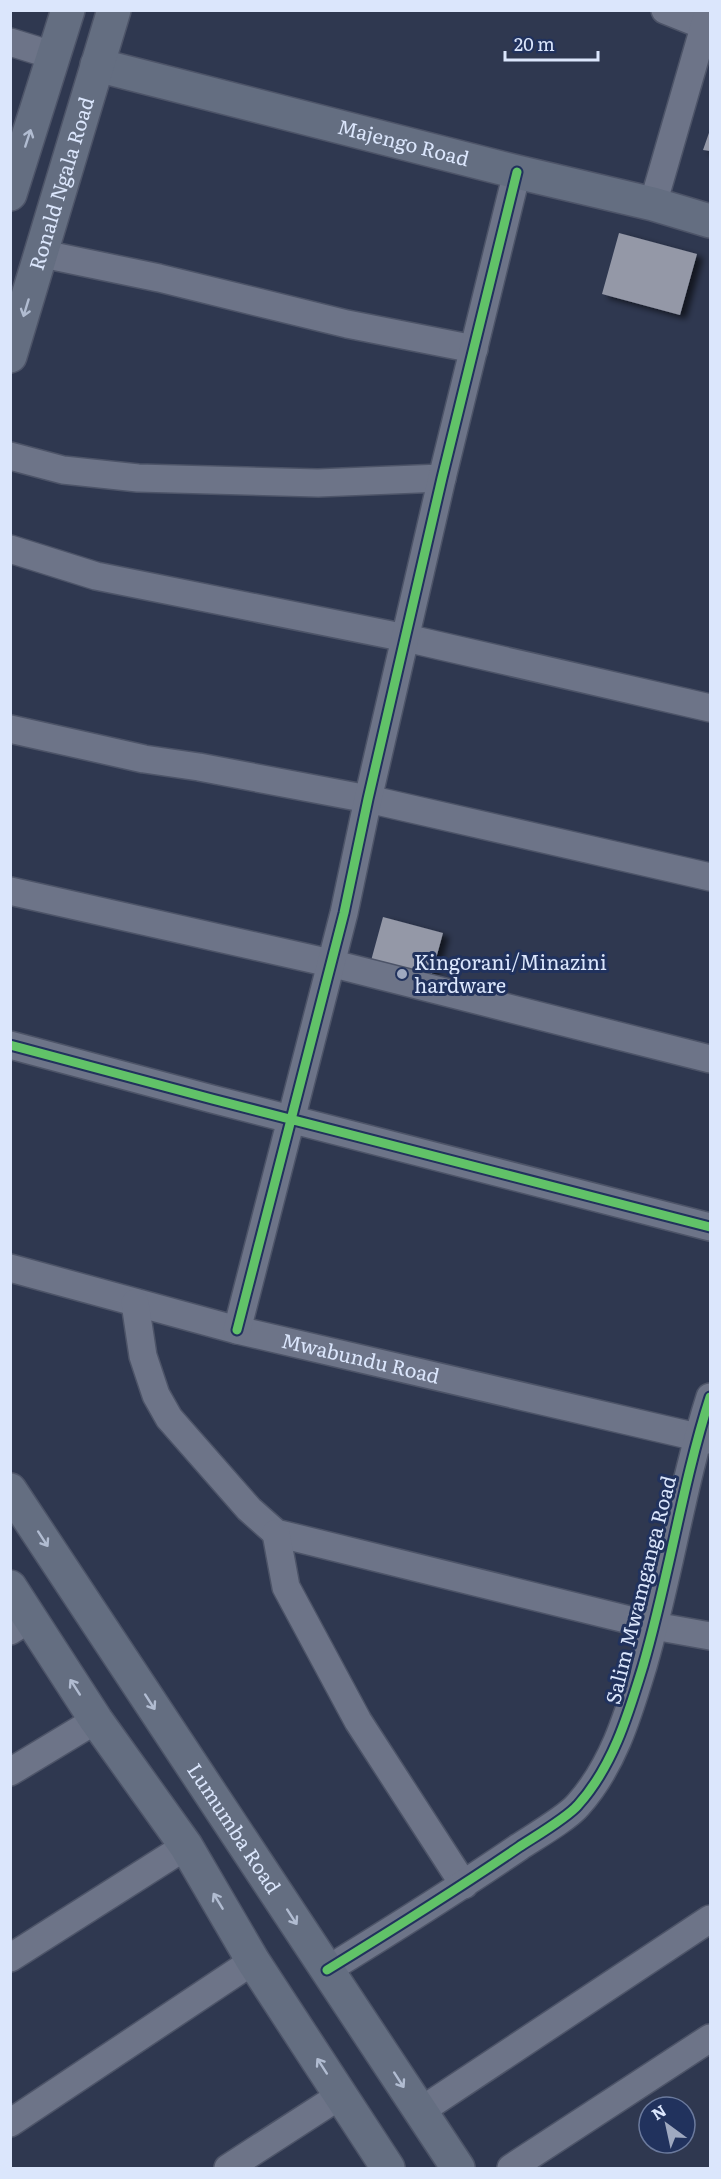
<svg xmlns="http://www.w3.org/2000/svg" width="721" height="2179" font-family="Literata,serif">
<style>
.building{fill:#9498a7;filter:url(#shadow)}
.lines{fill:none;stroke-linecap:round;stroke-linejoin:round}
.street-casing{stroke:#4d5468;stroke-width:30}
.secondary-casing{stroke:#4d5468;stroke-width:36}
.street{stroke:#6d7488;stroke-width:27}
.secondary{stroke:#646e81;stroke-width:33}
.cycleway-casing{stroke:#21325d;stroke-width:13}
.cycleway{stroke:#61c268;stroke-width:9}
.oneway{stroke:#b1bcd1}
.poi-dot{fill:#9fa9c0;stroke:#21325d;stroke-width:2}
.labels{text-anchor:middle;stroke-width:6;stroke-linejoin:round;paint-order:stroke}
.street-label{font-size:20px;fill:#dbe6fc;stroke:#21325d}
.poi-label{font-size:20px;fill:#dbe6fc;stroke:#21325d;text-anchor:start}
</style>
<defs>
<filter id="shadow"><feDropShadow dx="6" dy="4" stdDeviation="3" flood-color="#0009"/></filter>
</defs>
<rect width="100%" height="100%" fill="#2f3850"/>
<path class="building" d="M710,130V151L703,150Z
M619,233L697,254L680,315L602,294Z
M383,917L443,933L429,984L369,968Z"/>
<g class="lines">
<g class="street-casing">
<g id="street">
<path d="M665,10L705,26"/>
<path d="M10,42L55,56"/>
<path d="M653,204L709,10"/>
<path d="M43,254L159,278L347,324L474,349"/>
<path d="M10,456L63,470L138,478L318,483L442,478"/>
<path d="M10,549L96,576L406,638L710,708"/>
<path d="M10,729L144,759L199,767L368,799L710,877"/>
<path d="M10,891L330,963L710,1059"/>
<path d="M10,1045L212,1099L710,1227"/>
<path id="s1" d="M10,1268L237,1330L710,1440"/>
<path d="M135,1303L143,1356L156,1395L169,1418L249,1509L276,1533L654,1626L710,1636"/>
<path d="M237,1330L344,913L368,799L442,478L517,172"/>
<path d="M276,1533L286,1587L358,1721L464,1885"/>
<path d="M10,1631L31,1618"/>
<path d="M10,1772L96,1720"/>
<path d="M10,1958L186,1846"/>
<path d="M327,1970C392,1930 456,1890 519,1847C534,1837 567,1818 578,1805C613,1766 628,1715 643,1666C669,1577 682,1485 710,1397"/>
<path d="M419,2112L710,1919"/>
<path d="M10,2123L253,1961"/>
<path d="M228,2168L341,2095"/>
<path d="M511,2168L710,2038"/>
</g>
</g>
<g class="secondary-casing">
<g id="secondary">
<path id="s2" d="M97,65L517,172L653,204L710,221"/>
<path d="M10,194L68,10"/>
<path id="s3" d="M10,356L114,10"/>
<path id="s4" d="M10,1490L458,2168"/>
<path d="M10,1587L96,1720L186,1846L253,1961L388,2168"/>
</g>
</g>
<use href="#street" class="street"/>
<use href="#secondary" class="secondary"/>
<g class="cycleway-casing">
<path id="cycleway" d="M10,1045L212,1099L710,1227
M237,1330L344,913L368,799L442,478L517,172
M327,1970C392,1930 456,1890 519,1847C534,1837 567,1818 578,1805C613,1766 628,1715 643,1666C669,1577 682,1485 710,1397"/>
</g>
<use href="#cycleway" class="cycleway"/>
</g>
<defs><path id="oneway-shaft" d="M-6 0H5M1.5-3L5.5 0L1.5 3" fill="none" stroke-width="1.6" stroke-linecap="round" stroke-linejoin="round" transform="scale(1.5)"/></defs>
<g class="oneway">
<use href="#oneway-shaft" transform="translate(28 138) rotate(-72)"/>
<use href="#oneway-shaft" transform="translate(26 308) rotate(107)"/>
<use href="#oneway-shaft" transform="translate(43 1539) rotate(57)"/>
<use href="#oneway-shaft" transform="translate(75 1687) rotate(-123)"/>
<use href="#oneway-shaft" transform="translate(150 1702) rotate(57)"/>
<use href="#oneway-shaft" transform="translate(218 1901) rotate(-121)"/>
<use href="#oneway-shaft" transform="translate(292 1917) rotate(57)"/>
<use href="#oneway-shaft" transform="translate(322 2066) rotate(-123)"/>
<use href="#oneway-shaft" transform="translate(399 2080) rotate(57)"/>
</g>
<circle class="poi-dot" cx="402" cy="974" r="6"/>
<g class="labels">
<g class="street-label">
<text dy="7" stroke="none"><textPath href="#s2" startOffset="316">Majengo Road</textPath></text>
<text dy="7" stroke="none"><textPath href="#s3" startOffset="180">Ronald Ngala Road</textPath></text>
<text dy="7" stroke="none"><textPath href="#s1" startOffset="362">Mwabundu Road</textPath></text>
<text transform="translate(641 1590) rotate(-76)" y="7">Salim Mwamganga Road</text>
<text dy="7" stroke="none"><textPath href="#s4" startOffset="406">Lumumba Road</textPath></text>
</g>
<g class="poi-label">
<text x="414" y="970">Kingorani/Minazini<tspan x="414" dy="23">hardware</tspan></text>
</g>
</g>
<rect width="721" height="2179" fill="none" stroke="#dbe6fc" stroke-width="24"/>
<g transform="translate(667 2125) rotate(327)"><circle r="28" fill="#21325d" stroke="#6b7a9d" stroke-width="1.5"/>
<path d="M0-4.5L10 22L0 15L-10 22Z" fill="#9fa9c0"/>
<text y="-9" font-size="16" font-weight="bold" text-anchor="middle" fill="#dbe6fc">N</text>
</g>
<path d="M505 51v9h93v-9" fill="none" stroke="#dbe6fc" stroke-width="3"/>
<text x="514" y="51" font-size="18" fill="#dbe6fc" stroke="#21325d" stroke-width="4.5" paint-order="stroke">20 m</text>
</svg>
